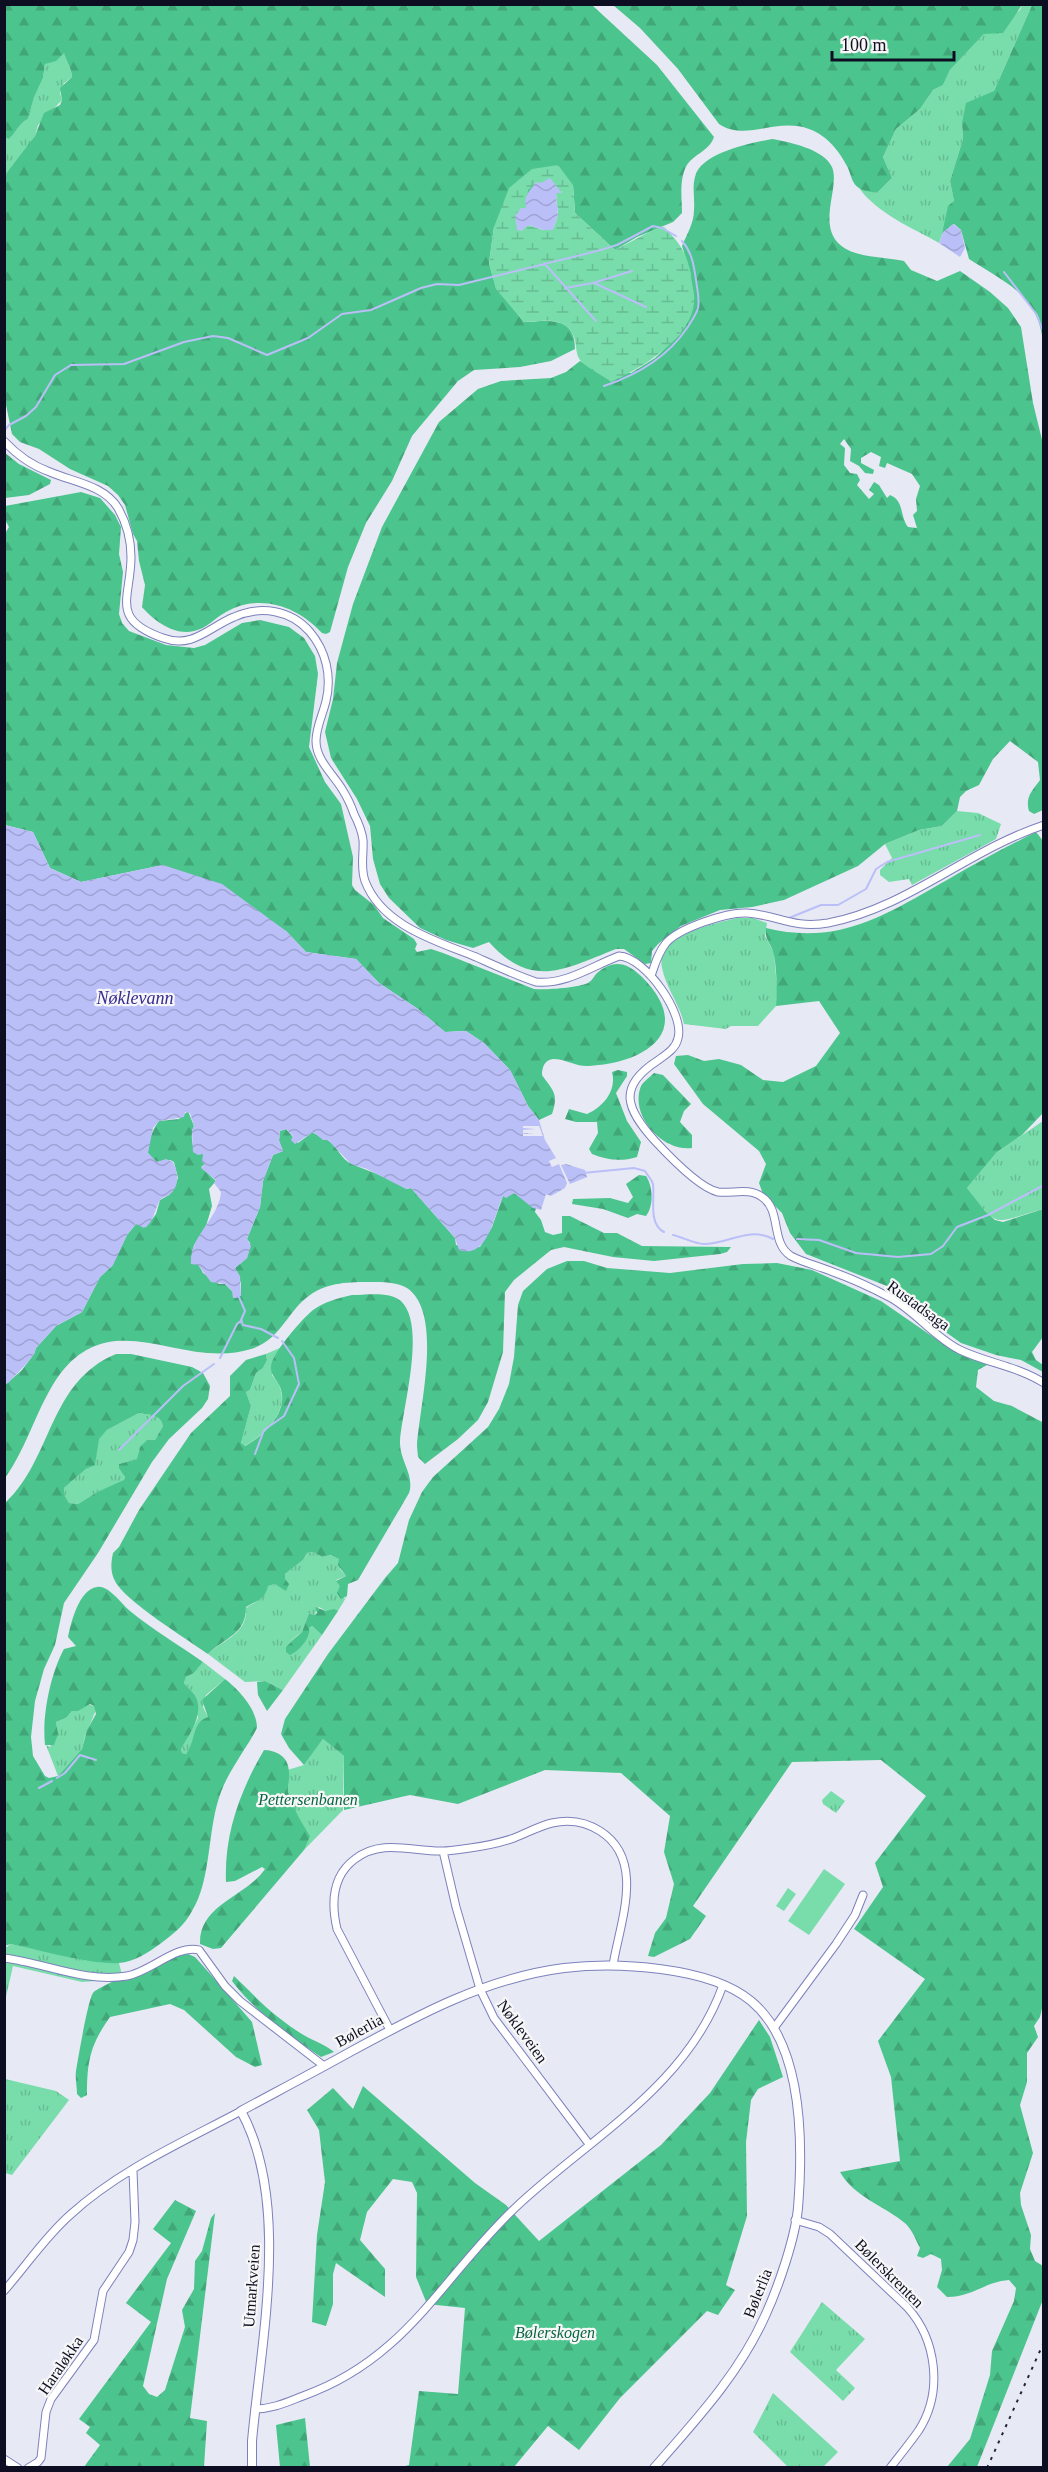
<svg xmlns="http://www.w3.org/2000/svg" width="1048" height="2472" font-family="'Times New Roman',serif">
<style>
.grass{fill:url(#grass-tufts)}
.forest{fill:url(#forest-firs);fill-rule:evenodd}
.wetland{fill:url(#wetland-marsh);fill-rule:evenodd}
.pitch{fill:#78ddaa}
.water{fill:url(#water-waves)}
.pier{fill:#e7e9f5}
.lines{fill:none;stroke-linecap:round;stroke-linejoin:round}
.stream{stroke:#babff8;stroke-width:2}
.minor-casing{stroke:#7d81bb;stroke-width:9}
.tertiary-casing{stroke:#7d81bb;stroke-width:10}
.minor{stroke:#fff;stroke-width:7}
.tertiary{stroke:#fff;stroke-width:8}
.rail{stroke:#252539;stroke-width:2;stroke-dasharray:3 6;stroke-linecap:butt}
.labels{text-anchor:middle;stroke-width:4.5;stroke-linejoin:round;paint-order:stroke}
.street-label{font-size:16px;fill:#0e0e23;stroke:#f7f7f7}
.park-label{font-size:16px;font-style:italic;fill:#086643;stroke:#f7f7f7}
.water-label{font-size:18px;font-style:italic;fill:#372b94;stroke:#f7f7f7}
</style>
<defs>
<pattern id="grass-tufts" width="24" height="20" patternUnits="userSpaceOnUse" patternTransform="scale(1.5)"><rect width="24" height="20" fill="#78ddaa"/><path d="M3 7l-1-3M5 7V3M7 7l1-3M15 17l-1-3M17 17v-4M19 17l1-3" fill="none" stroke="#67bc92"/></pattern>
<pattern id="forest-firs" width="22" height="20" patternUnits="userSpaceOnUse" patternTransform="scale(1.5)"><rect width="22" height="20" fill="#4cc48d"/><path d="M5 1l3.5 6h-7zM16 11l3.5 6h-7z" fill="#41a779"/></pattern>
<pattern id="wetland-marsh" width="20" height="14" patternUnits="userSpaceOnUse" patternTransform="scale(1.5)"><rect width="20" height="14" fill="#78ddaa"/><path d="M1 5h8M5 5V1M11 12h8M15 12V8" fill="none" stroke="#67bc92"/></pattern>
<pattern id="water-waves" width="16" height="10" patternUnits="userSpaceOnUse" patternTransform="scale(1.5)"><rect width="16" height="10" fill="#babff8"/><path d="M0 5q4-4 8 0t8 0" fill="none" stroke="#9fa3d4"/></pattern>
</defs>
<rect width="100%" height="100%" fill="#e7e9f5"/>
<path class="grass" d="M1022,5H1032L994,91L962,123L963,139L950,181L954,201L939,243C911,227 878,214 859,188L877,193L892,178L883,157L896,129L920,109L933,90L943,85L950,70L984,34L1020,10Z
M62,53H64C66,61 72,69 72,77L64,83L60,93L62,100L38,125L35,136L29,146L5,175V181V138L9,139C16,133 19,123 28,119L34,96L43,78L45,64Z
M957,811L978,813L1001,824L996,839L912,885L909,879L889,882L880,875V870L892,858L885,844L919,830L942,826Z
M737,918H753L767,923L765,936L774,953L777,988L776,1006L758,1026H731L726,1029L684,1024C680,1005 666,988 662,968C655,936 715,923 737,918Z
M1043,1121V1209C994,1222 1000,1232 967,1188L997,1152Z
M282,1347L276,1356L272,1375C275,1379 279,1383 280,1388C289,1412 264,1436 244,1446L241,1443L251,1406L246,1392L250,1390L256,1373L263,1368L267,1360L266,1354Z
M139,1413C150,1415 161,1414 163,1426L155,1440L139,1450L138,1459L119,1464L125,1477L124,1481L97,1492L78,1504L69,1503L63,1495L64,1488L86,1469L95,1464L98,1439L107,1430Z
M313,1552L322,1557L329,1555L340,1559V1569L346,1576L336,1580L341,1586L344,1599L347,1596L338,1611H326L319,1607L314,1615L309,1613L302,1632L288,1642L312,1626L322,1635L283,1690L265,1681L245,1682L208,1654C225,1638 247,1635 246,1608C256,1601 264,1600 267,1586L275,1584L279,1586L285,1579V1574L303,1560L307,1553Z
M203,1662L225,1679L206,1695L203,1707L208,1717C194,1727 196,1742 186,1754L182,1753L181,1749L198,1718L194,1694L184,1683L186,1677L194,1673Z
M87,1704L94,1706L96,1710L85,1736L82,1749L58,1776L46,1745L50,1747L57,1730L56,1722L66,1718L72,1711H78Z
M323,1739L344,1756L343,1810L304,1850L277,1828L274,1774L304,1765Z
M831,1791L845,1801L836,1813L823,1804L822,1800Z
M788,1888L796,1894L784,1911L776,1906Z
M11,1944L85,1959L119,1963L123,1979L82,1982L13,1966L5,2001V1948Z
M5,2079L56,2091L69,2100L12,2175L5,2173Z
M822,2302L865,2339L836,2370L855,2388L843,2401L790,2352Z
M773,2393L838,2452L823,2467H788L753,2432Z"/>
<path class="forest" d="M4,5H592L657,65L714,137C710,149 698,153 690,161C678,174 682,198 682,213L673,222L637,237L615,250L575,213L573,185L494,227L489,263L496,288L524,322C548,321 575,315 575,349L551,361L520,367L474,370L458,381L412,436L392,481L366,523L348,567L330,632L326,634L322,633C297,606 260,593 226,612C216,617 206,629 194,631C175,636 154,621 142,607L145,585L139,561L137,541L133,534L125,505L118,495L108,486L70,469L39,449L20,442L12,434L6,405L5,175L35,136L44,113L60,105L62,100L60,88L72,77C72,69 66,61 64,53L56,61L45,64L43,78L34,97L28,119C19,123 16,133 9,139L5,138Z
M613,5H1022L1003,33L984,34L950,70L943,85L933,90L920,109L896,129L883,157L892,178L877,193C872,192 863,191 859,188C852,184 851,175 848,168C840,152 827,135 809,129C776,117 746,142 719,124L678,69L640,28Z
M1032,5H1043V342C1038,294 1004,282 969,259L961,230L954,224L942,234L948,206L954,201L950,181L963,139L962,123L966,103L994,91Z
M772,139C789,142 824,149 832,167C841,188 813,230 846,249C862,258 886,257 904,261L911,270L937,281L960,271L990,292L1008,308L1021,327L1033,403L1044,448L1043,810L1034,814L1029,811C1025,797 1032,791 1040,780L1038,762L1010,741L993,759L979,785L966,791L960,797L957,811L942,826L919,830L885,844L858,866L784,900L752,907L720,910L681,926L658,944L652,951L651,963L645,964L624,949H616C565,969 532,990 489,942L473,948L446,940L420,928L389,898L380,884L373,859L370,826L357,799L331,758L325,732L333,699L337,663L353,604L382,527L439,422L478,389L501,381L551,378L566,372L580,361L593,368L631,373L655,358L680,334L694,302L690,271L682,246C687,234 694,223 694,210C695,199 692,188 695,177C700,153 751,143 772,139ZM844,439L851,449L850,461L859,466L865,473L873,474L874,470L861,463V458L871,452L881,457L879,466L885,468L887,463L912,474L920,486L916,499L917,511L913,515L917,528L908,527C900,517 904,500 890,495L887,498L879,485L874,482L869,490L874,494L869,499L857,485L860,480L857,474L850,473L844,465L845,448L840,444Z
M4,452L19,464L51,480L50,484L29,495L5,498Z
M81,492L100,498L115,515L121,527L119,554L123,572L119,614L122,623L129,631L166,645L194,648L205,645L242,623L260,620L289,627L304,638L315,656L318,674L309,747L325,782L341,804L353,857L352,885L355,890L374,905L383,918L414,939L417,944L415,949L417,952L431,949L443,953L534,989C546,990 577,988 588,983C592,981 594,976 597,973C613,959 627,962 641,976C696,1030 647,1063 589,1066C576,1067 566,1059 553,1059C544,1060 542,1068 542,1075C553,1091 559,1093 552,1114L539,1120L528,1106L510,1070L484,1043L466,1031L445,1032L418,1009L379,983L356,959L306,952L286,931L163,865L81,882L50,868L33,832L5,825L4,535L9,527L5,520V506Z
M1036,832L1044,842L1043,1113L1022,1135L997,1152L967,1188L985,1211L995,1220L1003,1222L1043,1209V1337L1032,1352L1036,1360L1043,1365V1372L1021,1360L996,1355L961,1343L940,1328L922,1307L902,1292L806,1254L790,1233L782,1213L763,1194L759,1183L766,1164L759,1151L703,1104L674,1064L676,1056L688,1055L704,1061L719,1059L741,1065L763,1080L783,1082L816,1066L840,1033L819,1001L776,1006C777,989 777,972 774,955C772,944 764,940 766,928C790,934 815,935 839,930C877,922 913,899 947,880C976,863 1006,847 1036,832Z
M618,1070L627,1072V1076L616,1093L627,1121L641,1142L637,1157C621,1162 607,1160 592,1154L589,1149L598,1133L597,1122H576L565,1119L569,1109L587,1114C603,1107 617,1091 612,1072Z
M654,1073L663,1075L691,1104L684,1111L680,1122L692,1135V1148C663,1152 629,1116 641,1086C643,1082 650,1077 654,1073Z
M188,1111L194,1126C190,1133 192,1147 196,1153L203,1154L205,1164L201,1167L216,1181L209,1189L212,1206L206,1226L194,1245L192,1253L203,1273L219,1284H225L232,1291L241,1296V1283L235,1268L247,1258L250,1243L247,1239L260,1207L263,1181L273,1155L283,1151L279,1141L280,1131L286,1129L298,1143L313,1132C318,1137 323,1137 329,1141C338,1147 341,1160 352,1164C370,1172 392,1178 407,1189L411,1188L455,1238L456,1245L480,1247L492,1227L503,1196L514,1193L536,1208L535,1212L541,1220L545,1232L553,1235L562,1233V1216H570L604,1233H617L642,1246L731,1247L727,1252L720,1254L654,1261L613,1257L564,1247L551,1250L514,1280L505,1292L503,1352L488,1402L478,1420L458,1439L425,1464L418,1457L417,1446C419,1408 444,1313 407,1288C397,1282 382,1282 371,1282C350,1282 328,1282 310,1295C286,1312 282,1339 251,1349C183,1371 114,1303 60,1374C37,1406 28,1446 5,1478V1385L22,1370L34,1354L36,1348L56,1326L82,1312L100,1277L112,1266L127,1235L136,1224L146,1227L156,1214L160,1200L169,1195L175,1186L178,1178L174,1162L170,1160L156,1162L148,1153C148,1142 152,1130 159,1121L179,1119Z
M639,1175L646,1176C653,1186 654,1206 646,1216L637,1214L628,1218L603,1209L572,1204L573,1199L610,1198L628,1203L633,1197L626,1184Z
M567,1261H584L607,1268L670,1273L743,1264L777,1263L812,1270L881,1301L939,1341L961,1352L1005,1368L987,1365L978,1370L976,1387L994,1401L1012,1406L1044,1423V2000L1040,2017L1034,2026L1038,2037L1027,2053V2082L1020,2105L1033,2153L1020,2193L1021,2205L1031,2235L1030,2249L1035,2261L1043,2266L1044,2297L977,2467H947L970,2439L990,2375L992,2351L1014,2301L1016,2288L1009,2280C984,2282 973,2297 947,2297L937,2287L942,2270L941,2259L931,2254L923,2258L917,2256L920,2248C916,2240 912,2230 906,2224C885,2206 854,2197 840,2172L900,2161L891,2077L878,2041L925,1979L854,1929L883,1887L875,1863L926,1796L881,1760L792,1762L693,1906L706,1916L690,1939L654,1957L648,1956L655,1933L666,1918L674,1884L664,1852L670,1816L621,1773L545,1770L458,1804L410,1795L344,1810V1756L323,1739L304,1765L289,1748L281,1734L285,1719L328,1654L385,1578L398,1563L409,1520L422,1492L433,1477L488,1427L499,1409L509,1384L514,1357L518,1305L523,1291L547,1269Z
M352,1295C365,1295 390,1291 401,1301C427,1326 402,1409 400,1441C399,1460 415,1475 409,1493L358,1580L348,1584L347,1596L341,1599L337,1593L340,1586L336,1581L346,1576L338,1565L339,1559L330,1555L322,1557L313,1552L307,1553L303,1560L285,1574V1579L289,1584L286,1591L275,1584L268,1586C264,1602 256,1600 246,1607C246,1635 225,1637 208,1654C187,1639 125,1601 115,1581C110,1572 111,1562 113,1553L119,1547L139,1510L191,1433L230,1396V1376L246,1360L266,1354L267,1360L263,1368L256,1373L250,1390L246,1392L251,1406L241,1443L245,1446C264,1436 290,1411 280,1387C277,1379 270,1375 271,1366C273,1352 302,1319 313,1310C324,1302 338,1298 352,1295Z
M116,1354H131L192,1367L203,1373L210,1386L208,1399L202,1408L169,1439L152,1462L98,1553L64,1603L55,1645L44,1669L35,1701L31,1737L33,1756L45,1776L49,1778L58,1776L82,1749L87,1730L96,1714L94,1706L90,1704L78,1711H72L66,1718L56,1722L58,1734L54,1745H45C42,1716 50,1675 64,1649L76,1646L68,1637C71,1623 79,1589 97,1587C109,1585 121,1604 130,1611C153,1630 179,1645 203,1662L194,1673L186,1677L184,1683C187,1687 191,1690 194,1694C206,1712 190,1733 181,1749L182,1753L186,1754C197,1739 191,1723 208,1717L202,1700L225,1679C239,1690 257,1709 257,1728C246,1749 229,1770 221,1792C207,1828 212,1879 192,1911C185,1925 172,1935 160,1944C149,1952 134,1962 119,1963C93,1965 39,1950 11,1944L4,1946L5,1503C53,1459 48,1382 116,1354ZM139,1413C149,1415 161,1414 163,1426L155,1440H147L140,1447L137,1459L119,1464V1468L125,1477L124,1480L97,1492L78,1504L69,1503L64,1495V1488L86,1469L95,1465L99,1439L107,1430Z
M315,1607L326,1611L334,1609L338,1611L322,1635L312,1626L309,1628C311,1638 299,1651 290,1655L286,1652V1647L302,1632L309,1613L314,1615L317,1613Z
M265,1681L283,1690L267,1711L258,1695L257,1682Z
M264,1750C278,1751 289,1757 289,1773C290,1779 287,1786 288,1792C293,1808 301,1822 310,1836L304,1850L221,1948L213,1949L200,1944C199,1904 245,1898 265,1869L262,1867L235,1881L226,1882C224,1834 240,1791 264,1750Z
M188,1954L195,1957L204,1967L252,2022L262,2065L255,2067L236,2057L184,2010L170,2004L110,2017C90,2045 87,2062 87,2095L81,2098L77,2094C77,2086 75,2078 76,2071C78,2059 88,2000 93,1993C101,1984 175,1955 188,1954Z
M234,1976C249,1990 262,2005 278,2017C287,2024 299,2033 309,2038C319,2043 325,2045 334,2052L321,2057C289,2035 255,2012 232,1981Z
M759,2020L770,2037L783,2077L758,2089L751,2100L746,2142L747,2216L726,2285L735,2290L718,2315L707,2311L620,2398L579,2450L548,2426L514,2467H402L409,2465L419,2391L458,2394L465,2308L427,2304L416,2277L417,2193L412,2182L393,2179L367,2212L360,2240L385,2269V2297L336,2263L333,2274V2304L326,2326L312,2322L317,2235L325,2182L319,2130L307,2110L333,2088L353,2109L363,2086L475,2183L506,2205L539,2241L661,2145L710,2093Z
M175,2200L196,2211L167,2279L143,2386L149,2394L157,2397L165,2390L185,2327L182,2310L194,2289L195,2261L202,2251L211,2218L215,2213L190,2418L207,2421L204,2467H84L100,2445L86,2433L90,2427L79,2419L151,2322L126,2303L171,2243L153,2229Z
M305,2418L310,2467H280L276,2425Z"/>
<path class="wetland" d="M558,165L573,185L575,213L615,250L655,229L664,227C682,245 689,257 692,283C693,289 695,296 694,301C693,338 640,369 611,382C604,376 584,366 580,360C575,353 577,344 574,337C567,316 541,321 524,322L496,289L489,263L494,227L509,188L532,169ZM540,184L554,185L562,192L556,193L558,215L554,227L543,230L528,225L521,231L520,211L526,208L528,190L534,185Z"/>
<path class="pitch" d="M824,1869L845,1884L809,1935L788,1921Z"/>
<path class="water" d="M550,178L562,193H556L557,206L559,209L557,210L558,215L553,230H543L529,225L521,231L517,230L515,216L521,208H526C523,196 530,191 536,182L541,183Z
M953,224L961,230L965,248L960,257L939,243L943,232Z
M4,825L33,832L50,868L81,882L163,865L222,884L286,931L306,952L356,959L379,983L418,1009L445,1032L466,1031L484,1043L510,1070L528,1106L539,1120L545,1140L556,1158L549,1161L552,1167L559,1164L567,1183L565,1188L551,1196L546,1194L541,1210L533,1208L514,1193L506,1198L503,1196C494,1215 488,1260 459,1250L455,1238L411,1188L406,1189L367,1169L351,1164L328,1140H323L313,1132L295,1144L291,1140L293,1136L286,1129L280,1131L279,1140L283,1151L273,1155L263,1181L260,1207L247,1239L251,1246L247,1258L235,1268L240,1276L241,1296L236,1298H233L232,1291L225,1284L211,1282L198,1265L191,1264C189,1236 219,1219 221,1192L214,1183L216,1180L201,1168L205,1164L202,1162L203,1154L198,1155L193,1152L192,1130L194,1126L190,1113L185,1112L184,1117L159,1121L153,1128L148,1153L157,1162L166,1159L173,1162C178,1172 180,1186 170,1194C167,1197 164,1196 161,1199C154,1208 155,1222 144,1228L136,1224L127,1235L113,1265L100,1277L82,1312L56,1326L36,1348L34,1354L27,1363L9,1382L5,1385Z
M566,1164L585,1170L587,1177L570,1184L561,1165Z"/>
<path class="pier" d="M523,1126H539L543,1136H523V1134L535,1133H523V1130L535,1129L523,1128Z"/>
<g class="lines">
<path class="stream" d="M544,263L596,321
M1004,272L1037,315L1044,334
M594,283L646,307
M565,288L593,283L632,271
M604,386C637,375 667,358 687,328C691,322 696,315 698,308C700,299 697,289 696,280C694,266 692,252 682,241
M4,431L9,425L26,416L36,407L55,375L71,365L124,364L184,342L213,336L228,338L267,355L308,338L342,314L371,310L421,288L437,284L459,285L597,251L617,245L653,226L662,228L676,236
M789,918L821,905H838L866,889L876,869L887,862L980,835
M583,1173L634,1168L645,1171C648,1176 652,1180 653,1184C655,1199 648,1224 664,1232
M673,1235C682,1237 695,1244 704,1244C729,1244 748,1226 773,1239
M797,1239L819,1240L856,1253L898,1257L931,1254L943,1246L957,1227L988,1215L1044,1185
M239,1297L245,1311L241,1320L243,1325L261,1329L278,1338
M220,1358L237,1324L242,1320
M119,1450L183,1386L214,1364
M255,1454L264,1430L284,1416L299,1384L294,1358L282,1341
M57,1778L65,1773L80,1755L96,1760
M39,1788L52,1781"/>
<g class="minor-casing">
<path id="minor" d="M4,441C17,455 33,466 50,472C73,482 104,485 118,508C126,522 131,540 131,557C131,598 109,619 163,638C193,649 209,627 234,617C261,605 291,610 310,632C326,651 332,676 326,701C323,714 316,727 316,741C316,760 333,774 342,789C347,797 351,805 354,814C358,822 362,831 363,840C364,854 360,867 365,881C382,926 437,941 476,957C496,966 515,975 536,982C566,985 592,966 619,956C645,957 685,1014 678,1038C676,1049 665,1055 657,1061C617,1087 626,1109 655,1141C668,1155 700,1188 718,1192C732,1194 749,1187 762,1197C782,1210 770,1243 791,1256C804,1263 819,1266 833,1272C853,1279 872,1288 891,1298C916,1312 934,1337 960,1350C987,1363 1017,1366 1044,1383
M651,976C655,964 658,953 666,943C679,928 727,912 747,913C778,915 792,929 828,923C907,908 968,850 1044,825
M443,1851L456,1907L480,1989L494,2018L589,2144
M4,1958C45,1963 85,1983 127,1976C150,1972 177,1944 199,1950L225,1986L240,2001L324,2066
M774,2028L836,1944L855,1915L863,1895
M390,2030L337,1929C331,1903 332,1876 355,1859C382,1838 413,1852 443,1851C452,1851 461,1849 470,1848C485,1846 500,1843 514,1838C527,1833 539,1826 552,1823C569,1819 586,1822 600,1831C646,1860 620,1922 613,1965
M795,2220L819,2227L830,2234L907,2307C937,2340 943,2392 919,2430C910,2443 900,2455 890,2468
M4,2291C26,2266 45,2237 70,2215C119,2170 183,2142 241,2111
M255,2409C273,2409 287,2402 303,2396C407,2359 441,2278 515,2208C589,2138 687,2087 723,1985
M4,2459L18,2468
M28,2468L38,2462L41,2458L46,2412L51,2399L94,2340L103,2291L129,2252L133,2240L135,2222L133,2171"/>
</g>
<g class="tertiary-casing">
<path id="tertiary" d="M252,2468V2441C261,2341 291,2202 241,2111C278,2091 314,2072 350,2052C418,2015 486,1978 564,1968C615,1962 709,1966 751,2001C804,2045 803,2145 798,2208C795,2239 778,2288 765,2316C739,2374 696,2420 654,2468"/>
</g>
<use href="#minor" class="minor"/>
<use href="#tertiary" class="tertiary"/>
<path class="rail" d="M987,2468L1044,2342"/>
</g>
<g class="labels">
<g class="street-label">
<text transform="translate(919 1305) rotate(36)" y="6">Rustadsaga</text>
<text transform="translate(359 2030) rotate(-29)" y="6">Bølerlia</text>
<text transform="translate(523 2031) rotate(54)" y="6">Nøkleveien</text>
<text transform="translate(890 2273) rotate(45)" y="6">Bølerskrenten</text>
<text transform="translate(251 2286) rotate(-86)" y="6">Utmarkveien</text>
<text transform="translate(757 2293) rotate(-68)" y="6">Bølerlia</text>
<text transform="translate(60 2365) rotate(-56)" y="6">Haraløkka</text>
</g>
<g class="park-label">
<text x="308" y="1805">Pettersenbanen</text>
<text x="555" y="2338">Bølerskogen</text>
</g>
<g class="water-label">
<text x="135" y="1004">Nøklevann</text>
</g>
</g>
<rect width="1048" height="2472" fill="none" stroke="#0e0e23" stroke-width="12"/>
<path d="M832 51v9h122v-9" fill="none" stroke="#0e0e23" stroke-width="3"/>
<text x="841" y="51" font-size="18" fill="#0e0e23" stroke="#f7f7f7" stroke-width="4.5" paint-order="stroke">100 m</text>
</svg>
